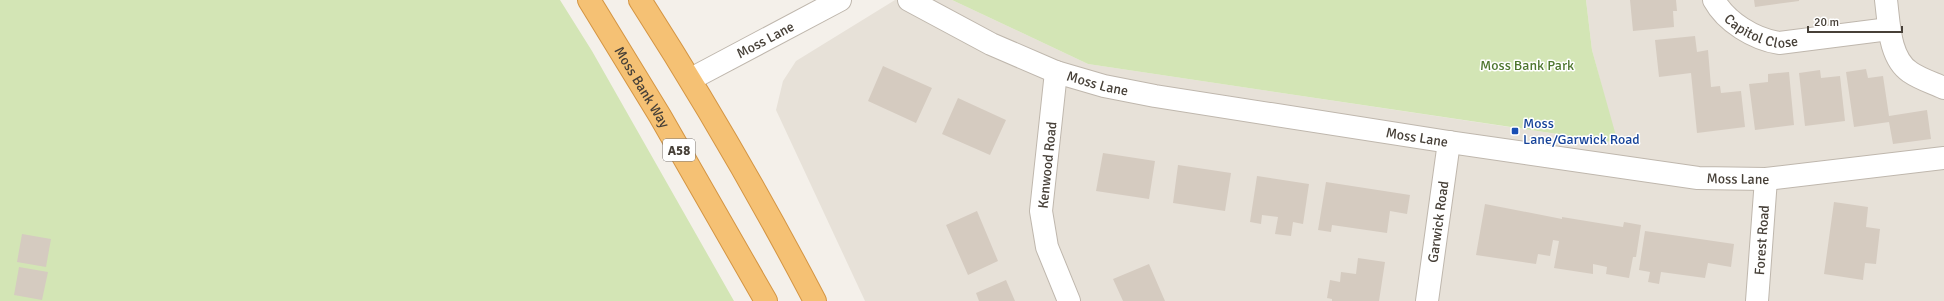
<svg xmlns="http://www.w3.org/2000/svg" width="1944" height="301" font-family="Signika,sans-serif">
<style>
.residential{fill:#e7e1d8}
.green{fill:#d3e5b5}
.building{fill:#d5cbc0}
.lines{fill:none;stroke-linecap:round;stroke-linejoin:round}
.minor-casing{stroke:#bfb7ad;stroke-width:24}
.highway-casing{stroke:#d49543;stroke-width:24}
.minor{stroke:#fff;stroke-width:22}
.highway{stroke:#f5c174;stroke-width:22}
.transit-dot{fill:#1a4fb4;stroke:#fff;stroke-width:1.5}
.labels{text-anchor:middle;stroke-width:3;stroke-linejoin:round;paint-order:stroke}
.shield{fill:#fff;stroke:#7e7974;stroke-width:1}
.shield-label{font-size:13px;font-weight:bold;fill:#474038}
.street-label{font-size:14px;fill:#474038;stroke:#fff}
.park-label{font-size:14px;fill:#4e762f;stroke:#fff}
.transit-label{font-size:14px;fill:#164399;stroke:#fff;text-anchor:start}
</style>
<rect width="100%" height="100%" fill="#f4f0ea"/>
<path class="residential" d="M895,0H952L1088,64L1617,143L1592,50L1586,0H1944V301H865L776,110L783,81L796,61Z"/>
<path class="green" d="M0,0H560L592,51L734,301H0Z
M952,0H1586L1592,50L1618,143L1088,64Z"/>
<path class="building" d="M1630,0H1676L1677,11H1673L1674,27L1633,31Z
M1754,0H1799V1L1755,7Z
M1695,36L1697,52L1708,50L1711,87L1720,86L1721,93L1741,91L1745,127L1697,133L1691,73L1659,77L1655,40Z
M883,66L932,88L916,123L868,101Z
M1866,69L1868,78L1883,76L1889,116L1927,110L1931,139L1893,144L1889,122L1854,127L1846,72Z
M1820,70L1821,78L1840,76L1845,121L1805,126L1799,73Z
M1789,72L1794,125L1755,130L1749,84L1768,82V74Z
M958,98L1006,120L990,155L942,134Z
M1103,153L1155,161L1149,199L1096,191Z
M1178,165L1231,173L1225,211L1173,203Z
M1257,176L1309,184L1303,224L1293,222L1291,236L1275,234L1278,217L1262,215L1261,224L1250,222Z
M1326,182L1410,195L1407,214L1390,211L1387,233L1332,225L1331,232L1318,230Z
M1834,202L1868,207L1866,227L1880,229L1876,264L1865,263L1863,280L1824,274Z
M1485,204L1562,219V217L1623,227L1624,222L1641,225L1636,257H1633L1629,278L1606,274L1607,267L1593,264V274L1554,268L1559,241L1553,240L1550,256L1538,254L1536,264L1476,255Z
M977,211L998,261L968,275L946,225Z
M1645,231L1734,244L1731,267L1708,263L1705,278L1661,272L1659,284L1648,282L1650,272L1639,270Z
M22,234L51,239L46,267L17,262Z
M1358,258L1385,262L1379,301H1332V299L1327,298L1330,280L1340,282L1341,272L1356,274Z
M1149,264L1165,301H1123L1113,279Z
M19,267L48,272L42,300L14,295Z
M1006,280L1015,301H979L976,293Z"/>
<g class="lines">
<g class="minor-casing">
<g id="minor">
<path id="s1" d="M909,0L991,44L1056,72L1104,86L1155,96L1449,142L1698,178L1766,179L1944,158"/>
<path id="s2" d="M1714,0C1726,22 1754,39 1779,43L1889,29"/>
<path d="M1886,0C1889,23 1889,58 1910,72C1920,79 1933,83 1944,88"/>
<path d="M1056,72L1041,211L1047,247L1069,301"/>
<path id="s3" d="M691,79L840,0"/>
<path id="s4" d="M1427,301L1449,142"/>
<path id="s5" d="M1757,301L1766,179"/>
</g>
</g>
<g class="highway-casing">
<g id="highway">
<path id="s6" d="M589,0L660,116L766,301"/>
<path d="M640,0C703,98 761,198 815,301"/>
</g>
</g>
<use href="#minor" class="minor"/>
<use href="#highway" class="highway"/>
</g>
<rect class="transit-dot" x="1511" y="127" width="8" height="8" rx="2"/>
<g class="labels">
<rect class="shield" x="663" y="139" width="32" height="22" rx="3"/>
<g class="shield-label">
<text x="679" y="155">A58</text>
</g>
<g class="street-label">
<text dy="5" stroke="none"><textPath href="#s2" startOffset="60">Capitol Close</textPath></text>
<text dy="5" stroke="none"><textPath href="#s3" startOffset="84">Moss Lane</textPath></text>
<text dy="5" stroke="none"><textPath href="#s1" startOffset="207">Moss Lane</textPath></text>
<text dy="5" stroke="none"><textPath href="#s6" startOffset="102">Moss Bank Way</textPath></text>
<text dy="5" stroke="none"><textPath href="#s1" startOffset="531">Moss Lane</textPath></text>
<text transform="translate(1047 165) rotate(-84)" y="5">Kenwood Road</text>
<text dy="5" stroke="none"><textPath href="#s1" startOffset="855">Moss Lane</textPath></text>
<text dy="5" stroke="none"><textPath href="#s4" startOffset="80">Garwick Road</textPath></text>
<text dy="5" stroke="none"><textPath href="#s5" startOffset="61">Forest Road</textPath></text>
</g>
<g class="park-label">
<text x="1527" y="70">Moss Bank Park</text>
</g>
<g class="transit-label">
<text x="1523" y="128">Moss<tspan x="1523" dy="16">Lane/Garwick Road</tspan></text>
</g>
</g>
<path d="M1808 26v6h94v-6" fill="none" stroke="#474038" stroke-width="2"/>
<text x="1814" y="26" font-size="12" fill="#474038" stroke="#ffffff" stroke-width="3" paint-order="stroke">20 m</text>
</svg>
